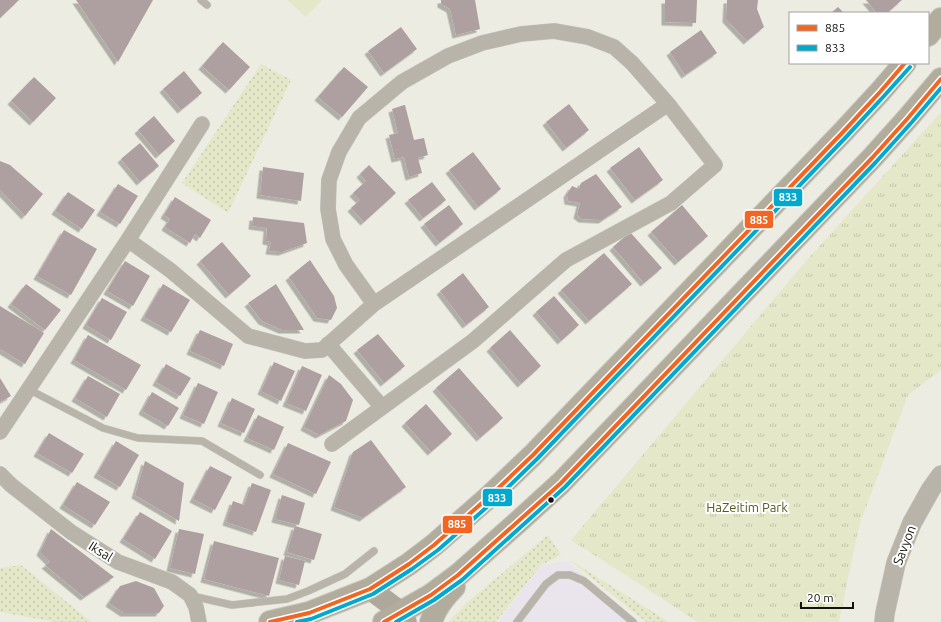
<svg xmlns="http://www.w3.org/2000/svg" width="941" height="622" font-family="Ubuntu,sans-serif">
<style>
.commercial{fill:#eae5ed}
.grass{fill:url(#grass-dots)}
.park{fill:url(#park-tufts)}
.pitch{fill:#e4e8c8}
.building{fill:#ae9fa1;filter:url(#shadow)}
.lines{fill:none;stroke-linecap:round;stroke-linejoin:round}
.service-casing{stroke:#c9c8c1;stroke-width:8}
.minor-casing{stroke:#c9c8c1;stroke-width:16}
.tertiary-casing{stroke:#c9c8c1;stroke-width:20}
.secondary-casing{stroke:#c9c8c1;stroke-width:22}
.trunk-casing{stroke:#c9c8c1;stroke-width:24}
.service{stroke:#b8b4a9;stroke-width:7}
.minor{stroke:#b8b4a9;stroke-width:15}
.tertiary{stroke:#b8b4a9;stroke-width:19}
.secondary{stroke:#ada89b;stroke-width:21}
.trunk{stroke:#b2ac9d;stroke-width:22}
.bus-1-casing{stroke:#fff;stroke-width:7}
.bus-2-casing{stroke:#fff;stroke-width:7}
.bus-1{stroke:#f26522;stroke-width:4}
.bus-2{stroke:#00a9ce;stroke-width:4}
.bus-dot{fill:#14120c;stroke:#fff;stroke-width:1.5}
.labels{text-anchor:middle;stroke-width:4;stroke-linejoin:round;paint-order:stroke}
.park-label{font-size:13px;fill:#565c21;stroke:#fff}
.street-label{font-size:13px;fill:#14120c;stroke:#fff}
.line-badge{stroke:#fff;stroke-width:1.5}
.badge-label{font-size:11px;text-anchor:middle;font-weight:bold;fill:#fff}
</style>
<defs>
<pattern id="grass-dots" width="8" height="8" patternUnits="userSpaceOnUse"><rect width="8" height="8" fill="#e4e8c8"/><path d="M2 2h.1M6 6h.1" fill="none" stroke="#c3c6ab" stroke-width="1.8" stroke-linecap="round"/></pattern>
<pattern id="park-tufts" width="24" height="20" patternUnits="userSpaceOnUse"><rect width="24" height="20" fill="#e4e8c8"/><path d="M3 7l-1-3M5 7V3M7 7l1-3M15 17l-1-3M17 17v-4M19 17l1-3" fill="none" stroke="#c3c6ab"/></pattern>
<filter id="shadow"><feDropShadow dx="-3.5" dy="3.5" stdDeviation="0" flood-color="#0004"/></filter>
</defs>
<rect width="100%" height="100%" fill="#edece2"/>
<path class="commercial" d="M567,561L640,622H498L541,565Z"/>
<path class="grass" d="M261,64L291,80L228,213L182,183Z
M548,535L561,555L541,565L496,622H448L461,609L464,605Z
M568,559L669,622H646Z
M21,565L89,620L91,622H55L0,612V568Z"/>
<path class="park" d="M941,112V370L908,395L859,526L839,622H698L571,540L805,262Z"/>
<path class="pitch" d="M287,0H322L306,17Z"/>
<path class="building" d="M0,0H19L0,18Z
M76,0H153L118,62Z
M441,0H475L480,29L456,35L450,9L441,4Z
M665,0H697L696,23L665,22Z
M727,0H758L757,9L764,27L747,41L726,19Z
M866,0H902L887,13H877Z
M838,7L844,13H831Z
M401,27L417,49L384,73L368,51Z
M701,30L717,53L685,75L670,52Z
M223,42L250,67L229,90L202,66Z
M344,67L368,87L342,117L318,97Z
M184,71L202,93L181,110L163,89Z
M34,77L56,98L33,122L11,101Z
M569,104L589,130L566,148L546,122Z
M404,105H405L414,140L424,138L428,155L418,158L422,173L409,177L404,157L395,159L389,135L398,133L392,109Z
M154,116L175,141L159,155L138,130Z
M140,143L159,166L140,182L121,159Z
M639,147L663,180L635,200L610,168Z
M473,152L501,189L478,207L449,170Z
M0,161L10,165L43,194L25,216L0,190Z
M369,165L396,193L364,222L351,208L360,200L353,193L366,181L360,174Z
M263,167L304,173L301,201L260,195Z
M596,174L622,207L602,220L582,219L577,215L580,203L568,201L567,194L572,186L579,189L581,183Z
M432,182L446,200L423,218L408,200Z
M118,184L138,196L120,224L100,212Z
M68,192L95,210L82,229L55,211Z
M175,197L211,220L200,238L195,234L190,243L165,227L170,219L164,215Z
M449,205L463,224L439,243L424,224Z
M682,205L708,236L678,262L651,232Z
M253,217L304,223L307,243L282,252L269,251L271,242L266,241L267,228L252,226Z
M64,230L97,249L71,295L37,276Z
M630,232L662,268L644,283L613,247Z
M222,242L251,276L229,295L200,261Z
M604,253L632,284L589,321L561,290Z
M310,260L334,296L337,308L331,320L317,318L289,277Z
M125,261L150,276L133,306L107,291Z
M463,273L489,307L466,325L440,291Z
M26,284L61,310L45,330L11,304Z
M163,284L190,300L171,332L144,317Z
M276,284L304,330H282L262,321L248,303Z
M554,296L579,325L561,341L536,312Z
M102,298L127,312L111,340L86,325Z
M0,306L44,333L25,364L0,349Z
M200,330L233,344L224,366L190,351Z
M510,330L541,366L521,384L490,348Z
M378,334L405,366L384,383L357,350Z
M88,335L141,365L126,390L74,360Z
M274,362L295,371L281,401L261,391Z
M166,364L191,378L180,396L156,382Z
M302,366L322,375L306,411L286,403Z
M459,368L503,418L480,438L436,388Z
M329,375L341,384L353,400L346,421L319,435L304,427Z
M88,376L120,394L107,417L75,398Z
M0,378L11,396L0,402Z
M198,383L218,392L204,424L183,415Z
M152,392L179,408L168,426L142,411Z
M232,398L255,409L244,433L221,423Z
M426,404L452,434L431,452L405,423Z
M258,415L284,427L274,450L247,438Z
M49,433L84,454L72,473L37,453Z
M371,440L406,487L363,518L334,507L353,452Z
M116,441L139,455L120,487L97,474Z
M288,443L331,462L316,494L273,474Z
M145,461L184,483L179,521L135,495Z
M210,466L232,477L215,510L193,499Z
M77,482L110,502L95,525L63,505Z
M252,483L271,490L256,532L226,522L233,501L244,505Z
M282,495L305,503L299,525L275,519Z
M140,512L172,531L155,559L123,539Z
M295,526L322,534L314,560L287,552Z
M51,529L114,577L84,597L45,565L50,562L40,552Z
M179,529L204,534L195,574L170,568Z
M214,541L279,558L269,596L204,579Z
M285,556L305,561L299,585L279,580Z
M136,581L154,588L164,606L159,613H124L109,603L120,586Z"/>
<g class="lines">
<g class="service-casing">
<path id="service" d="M201,0L207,5
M28,389L103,428L138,438L202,441L260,475
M192,596L232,605L287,599L308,591L345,574L374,551
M517,622L546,584L558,575H570L584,581L633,622"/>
</g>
<g class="minor-casing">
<path id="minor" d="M128,240L170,270L248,336L305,351L322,350L374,304L668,104
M328,344L382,407
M0,432L128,240L202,124
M332,444L473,341L566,260L671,203L715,165L668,104L632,63L614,47L588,37L554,31L521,34L482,43L448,56L402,82L359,118L339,152L329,180L328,209L333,239L346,265L374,304
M0,474L11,485L71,532L118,562L172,582L190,595L196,607L199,622"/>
</g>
<g class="tertiary-casing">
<path id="tertiary" d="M884,622L885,613L896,563L912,523L931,489L941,475"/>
</g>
<g class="secondary-casing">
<path id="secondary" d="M370,589L402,613L406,622"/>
</g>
<g class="trunk-casing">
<path id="trunk" d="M928,35L941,19
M270,622L309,613L370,589L409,564L434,545L491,495L533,455L843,132L880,92L905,63
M384,622L431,595L458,575L517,523L561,483L872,158L908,118L941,79
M431,622C435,608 444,597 454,587"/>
</g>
<use href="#service" class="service"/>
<use href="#minor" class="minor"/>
<use href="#tertiary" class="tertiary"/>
<use href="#secondary" class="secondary"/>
<use href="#trunk" class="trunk"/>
<g class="bus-1-casing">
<path id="bus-1" d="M270,622L309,613L370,589L409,564L434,545L491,495L533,455L843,132L880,92L905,63
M384,622L431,595L458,575L561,483L872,158L908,118L941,79"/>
</g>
<g class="bus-2-casing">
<path id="bus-2" d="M297,622L311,619L373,594L412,569L438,550L495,500L537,459L847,136L884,96L910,67
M396,622L434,600L462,580L565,487L876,162L912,122L941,88"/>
</g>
<use href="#bus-1" class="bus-1"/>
<use href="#bus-2" class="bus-2"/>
</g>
<circle class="bus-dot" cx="551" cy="500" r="3.5"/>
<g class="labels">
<g class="park-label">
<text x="747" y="512">HaZeitim Park</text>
</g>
<g class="street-label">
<text transform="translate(904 545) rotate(-69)" y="5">Savyon</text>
<text transform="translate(101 551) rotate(32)" y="5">Iksal</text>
</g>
</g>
<g class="line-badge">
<rect x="773" y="188" width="30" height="19" rx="4" fill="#00a9ce"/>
<rect x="744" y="210" width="30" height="19" rx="4" fill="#f26522"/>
<rect x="482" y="488" width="31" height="19" rx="4" fill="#00a9ce"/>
<rect x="442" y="515" width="31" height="19" rx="4" fill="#f26522"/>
</g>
<g class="badge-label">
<text x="788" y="201">833</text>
<text x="759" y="224">885</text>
<text x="497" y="502">833</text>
<text x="457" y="528">885</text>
</g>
<rect x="789" y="12" width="140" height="52" fill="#ffffff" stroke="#a1a09e"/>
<rect x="797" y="25" width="20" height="6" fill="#f26522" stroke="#a1a09e"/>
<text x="825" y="32" font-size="12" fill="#14120c">885</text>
<rect x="797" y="45" width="20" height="6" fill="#00a9ce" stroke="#a1a09e"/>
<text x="825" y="52" font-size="12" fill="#14120c">833</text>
<path d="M801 602v6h52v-6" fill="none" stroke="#14120c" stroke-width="2"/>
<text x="807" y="602" font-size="12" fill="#14120c" stroke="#ffffff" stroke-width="3" paint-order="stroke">20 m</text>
</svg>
